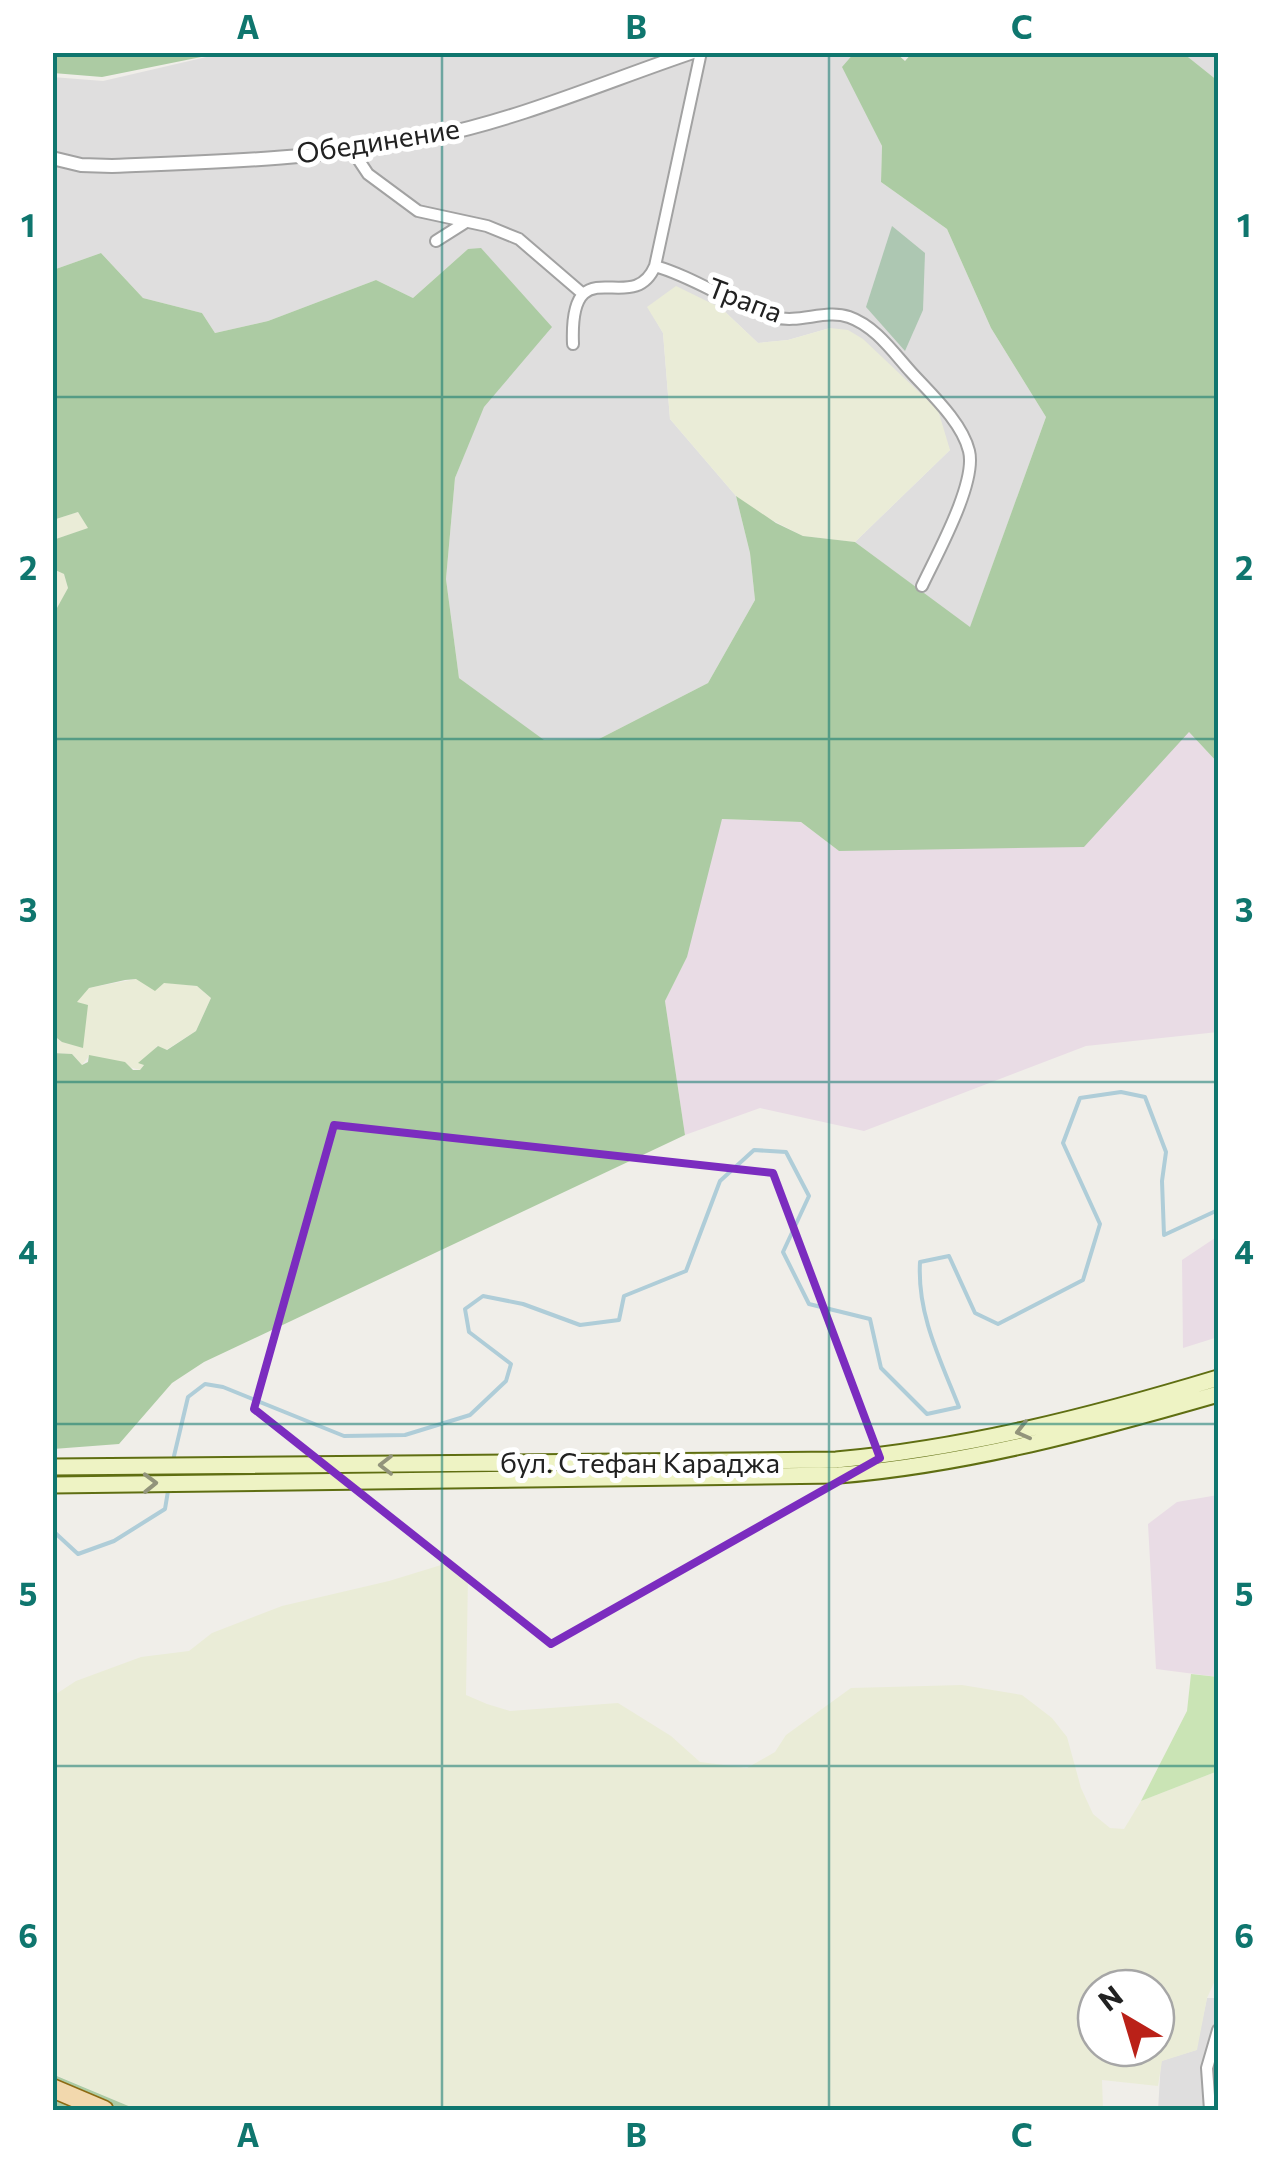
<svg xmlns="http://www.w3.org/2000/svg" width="1271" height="2163" font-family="Commissioner,sans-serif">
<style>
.residential{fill:#dfdede}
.industrial{fill:#e9dce5}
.farmland{fill:#eaecd7;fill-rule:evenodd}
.grass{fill:#cae4b5}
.forest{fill:#accba3}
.cemetery{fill:#adc7b2}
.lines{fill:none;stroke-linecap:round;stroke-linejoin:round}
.stream{stroke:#afcdd8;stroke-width:4}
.minor-casing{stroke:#a2a2a2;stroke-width:14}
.tertiary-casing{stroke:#a2a2a2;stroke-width:16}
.secondary-casing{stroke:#5f6e12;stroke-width:19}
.primary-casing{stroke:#8c6a12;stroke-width:21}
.minor{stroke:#fff;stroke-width:10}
.tertiary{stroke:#fff;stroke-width:12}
.secondary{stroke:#eef3c4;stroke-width:15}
.primary{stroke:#f2d8ad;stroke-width:18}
.oneway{stroke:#92947b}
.marked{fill:none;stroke:#7b2cbf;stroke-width:8;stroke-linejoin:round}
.grid{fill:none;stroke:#0f766e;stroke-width:2.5;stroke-opacity:0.55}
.labels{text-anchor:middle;stroke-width:10;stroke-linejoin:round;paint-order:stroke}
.street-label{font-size:28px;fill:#212121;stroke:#fff}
.neatline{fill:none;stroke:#0f766e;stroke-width:4}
.grid-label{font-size:32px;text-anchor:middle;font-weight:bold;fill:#0f766e}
</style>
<rect width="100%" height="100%" fill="#f0eee9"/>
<path class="residential" d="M228,52L855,53L843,67L882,146L881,182L947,229L991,328L1046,417L970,628L855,542L950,450L830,328L788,340L758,343L721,308L648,307L663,333L670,419L736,496L750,553L755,600L708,683L599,739L543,740L459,678L446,579L455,478L483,407L551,327L468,249L413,298L376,280L268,321L215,333L202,313L143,298L101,253L53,270L52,77L103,81Z
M1183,53H1218V81Z
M1207,1998H1218V2110H1158L1161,2061L1196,2050Z"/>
<path class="industrial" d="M1189,732L1218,763V1032L1086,1046L864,1131L760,1108L685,1135L665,1001L687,957L694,867L722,819L801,822L839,851Z
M1218,1236V1337L1183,1348L1182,1260Z
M1218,1495V1677L1156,1669L1148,1524L1177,1502Z"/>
<path class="farmland" d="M676,286L721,308L758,343L788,340L830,328L848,330L863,339L938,410L950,450L855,542L803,536L764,516L736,496L670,419L663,333L647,307Z
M78,512L89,528L53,540V520Z
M53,569L64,574L68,588L53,617Z
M136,979L197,986L211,998L196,1031L166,1050L157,1046L140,1070L89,1056L82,1065L72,1054L53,1053L52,1035L62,1042L76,1002L88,988Z
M451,1562L468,1575L466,1695L487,1704L510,1711L618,1703L671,1736L700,1762L747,1768L775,1752L786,1735L851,1688L962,1685L1022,1695L1052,1718L1067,1737L1081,1788L1093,1814L1110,1828L1124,1829L1141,1801L1218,1771V1974L1207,1998L1197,2050L1162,2061L1158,2086L1102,2080L1103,2110H138L53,2074V1696L76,1681L141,1657L189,1651L212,1633L282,1606L389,1581ZM1096,1988H1156V2048H1096Z"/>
<path class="grass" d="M1191,1674L1218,1677V1771L1141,1801L1187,1711Z"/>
<path class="forest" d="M855,52L896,53L905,61L913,52L1183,53L1218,81V763L1189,732L1084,847L839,851L801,822L722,819L687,957L665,1001L685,1135L204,1362L172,1383L119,1444L53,1449V1053L72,1054L82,1065L88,1062L89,1055L125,1062L133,1070H140L144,1065L138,1063L158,1046L167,1050L196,1031L211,998L197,986L164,983L155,991L136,979L125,980L89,988L77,1002L88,1005L83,1048L62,1042L53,1035L52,617L68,588L64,574L53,569V540L88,528L78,512L53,520V270L101,253L143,298L202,313L215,333L268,321L376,280L413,298L468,249L481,248L552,327L484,407L455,478L446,579L459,678L544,740L599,739L708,683L755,600L750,553L736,496L776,523L803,536L855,542L970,627L1046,417L991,328L947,229L881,182L882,146L842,67Z
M52,53L53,52L221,53L102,77L53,73Z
M52,2074L138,2110H53Z"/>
<path class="cemetery" d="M892,226L925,253L923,310L905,351L866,307Z"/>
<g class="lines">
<path class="stream" d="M174,1456L188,1397L205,1384L223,1387L344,1436L405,1435L470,1415L506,1381L511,1364L469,1332L465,1309L483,1296L523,1304L580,1325L619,1320L624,1296L686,1271L720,1181L754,1150L786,1152L809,1196L783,1252L809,1304L870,1319L881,1368L927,1414L959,1407C940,1359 917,1314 920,1262L949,1256L975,1313L998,1324L1083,1280L1100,1224L1063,1143L1080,1098L1121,1092L1145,1097L1166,1152L1162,1181L1164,1235L1218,1210
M52,1530L78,1554L114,1541L165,1509L168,1491"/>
<g class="minor-casing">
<path id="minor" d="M347,151L358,159L368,174L418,211L487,226L519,239L583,294
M436,241L466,222
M655,266C697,278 732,305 774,317C799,324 825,309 849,317C875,326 893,352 911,372C930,393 962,422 969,451C977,483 936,556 922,586
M573,344C569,243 632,320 655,266L701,52
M1210,2110L1207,2068L1218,2030"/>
</g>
<g class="tertiary-casing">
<path id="tertiary" d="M52,158L81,165L112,166C218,162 327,159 431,137C520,119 607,81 693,52"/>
</g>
<g class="secondary-casing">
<path id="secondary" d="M52,1467L836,1460C967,1448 1092,1416 1218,1378
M52,1485L839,1475C969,1464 1093,1430 1218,1394"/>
</g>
<g class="primary-casing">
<path id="primary" d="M52,2088L104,2110"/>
</g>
<use href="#minor" class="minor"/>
<use href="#tertiary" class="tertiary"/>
<use href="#secondary" class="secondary"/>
<use href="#primary" class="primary"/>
</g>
<defs><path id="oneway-chevron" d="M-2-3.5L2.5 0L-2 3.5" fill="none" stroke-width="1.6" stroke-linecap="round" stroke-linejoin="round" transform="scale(2.5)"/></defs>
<g class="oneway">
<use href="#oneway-chevron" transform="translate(1023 1431) rotate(166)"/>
<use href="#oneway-chevron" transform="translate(386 1465) rotate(180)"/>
<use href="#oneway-chevron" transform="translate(150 1483) rotate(-1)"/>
</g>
<path class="marked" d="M334,1125L773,1173L880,1458L551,1644L254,1409Z"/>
<path class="grid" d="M442,52V2110M829,52V2110M52,397H1218M52,739H1218M52,1082H1218M52,1424H1218M52,1766H1218"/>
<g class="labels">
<g class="street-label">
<text transform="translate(378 141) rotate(-9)" y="10">Обединение</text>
<text transform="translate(745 300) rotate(21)" y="10">Трапа</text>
<text x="640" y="1473">бул. Стефан Караджа</text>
</g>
</g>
<rect width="1271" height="2163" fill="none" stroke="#ffffff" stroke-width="110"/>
<g transform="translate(1126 2018) rotate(322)"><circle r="48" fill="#ffffff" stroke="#a6a6a6" stroke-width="2.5"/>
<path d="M0-8L18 38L0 25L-18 38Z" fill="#ba2118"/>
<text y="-15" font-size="28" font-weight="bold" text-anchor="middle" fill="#212121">N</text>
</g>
<rect x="55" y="55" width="1161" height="2053" class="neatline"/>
<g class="grid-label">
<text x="248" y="39">A</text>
<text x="636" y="39">B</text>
<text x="1022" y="39">C</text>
<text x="28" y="237">1</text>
<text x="1244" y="237">1</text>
<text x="28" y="580">2</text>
<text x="1244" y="580">2</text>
<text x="28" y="922">3</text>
<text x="1244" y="922">3</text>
<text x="28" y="1264">4</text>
<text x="1244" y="1264">4</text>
<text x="28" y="1606">5</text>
<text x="1244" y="1606">5</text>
<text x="28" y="1948">6</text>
<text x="1244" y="1948">6</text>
<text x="248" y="2147">A</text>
<text x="636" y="2147">B</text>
<text x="1022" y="2147">C</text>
</g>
</svg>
